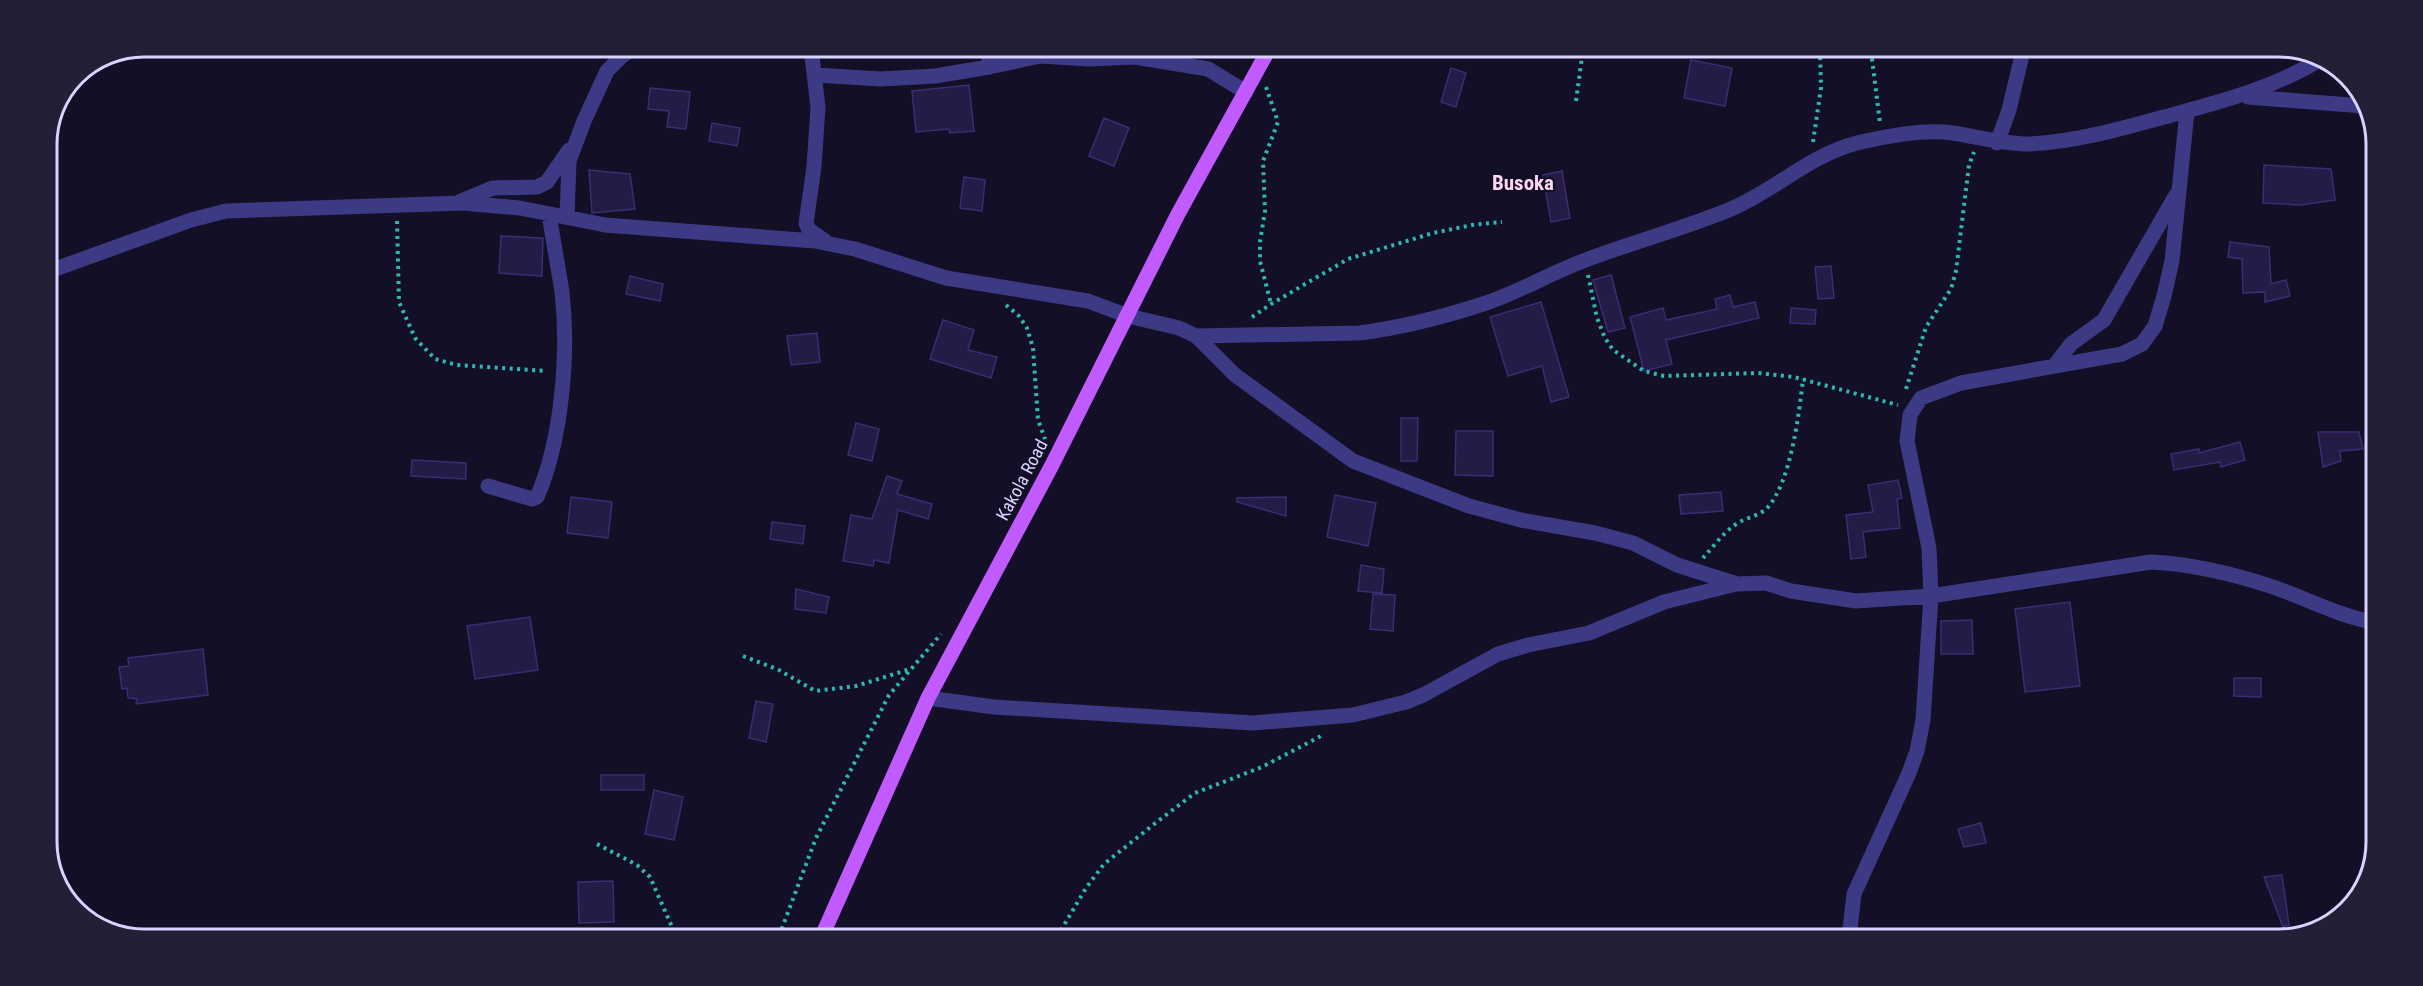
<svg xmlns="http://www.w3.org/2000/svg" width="2423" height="986" font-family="'Roboto Condensed',sans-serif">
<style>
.building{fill:#241b47;stroke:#3b2d73;stroke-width:1.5}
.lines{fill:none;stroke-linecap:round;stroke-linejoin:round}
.path{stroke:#2fb8b0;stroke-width:4;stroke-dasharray:3 4.5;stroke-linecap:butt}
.minor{stroke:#3d3a85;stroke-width:15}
.major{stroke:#c25bff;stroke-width:15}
.labels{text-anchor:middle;stroke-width:4.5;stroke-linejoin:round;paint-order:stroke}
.street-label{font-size:18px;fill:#d9d4ff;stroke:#130f26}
.quarter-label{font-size:21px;font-weight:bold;fill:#ffd6f0;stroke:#130f26}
.rim{fill:none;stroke:#d9d4ff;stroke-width:3}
</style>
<rect width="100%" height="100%" fill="#130f26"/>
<path class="building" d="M1691,60L1732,68L1725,106L1684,98Z
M1451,68L1466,73L1456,107L1441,102Z
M969,85L974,131L950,133L949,129L916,132L912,91Z
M650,88L690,92L686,129L667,127L669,111L648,109Z
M1104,118L1129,128L1114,166L1089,156Z
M712,123L740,128L737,146L709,141Z
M2264,165L2331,169L2335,200L2300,205L2263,203Z
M589,170L630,174L635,209L592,213Z
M1562,171L1570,218L1551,222L1543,175Z
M964,177L985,180L982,211L960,208Z
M501,236L543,238L542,276L499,273Z
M2230,242L2269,247L2271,284L2286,280L2290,296L2265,302V292L2243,293L2242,259L2228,257Z
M1831,266L1834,298L1818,299L1815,267Z
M1611,275L1625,328L1608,332L1593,280Z
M630,276L663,284L660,301L626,294Z
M1730,295L1733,307L1755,302L1759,318L1666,340L1672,364L1644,371L1630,317L1663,308L1666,320L1717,309L1715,299Z
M1541,302L1569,397L1551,402L1542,366L1508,376L1490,317Z
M1791,308L1816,310L1815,324L1790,323Z
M943,320L974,330L968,350L997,357L991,378L930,359Z
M817,333L820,362L791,365L787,336Z
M1401,418H1418L1417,461H1401Z
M856,423L879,429L872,461L848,455Z
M1456,431H1493V476L1455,475Z
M2318,432H2359L2363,449L2340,451L2341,461L2323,467Z
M2240,442L2245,460L2221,467L2220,462L2174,470L2171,454L2199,449V453Z
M412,460L466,463V479L411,476Z
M887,476L902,481L897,494L932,504L928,519L898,510L889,563L874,560L873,566L843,561L851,515L872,519Z
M1898,480L1902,498L1897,499L1900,528L1863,532L1866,557L1851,559L1846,515L1873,512L1868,485Z
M1721,492L1723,511L1681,514L1679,495Z
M1335,495L1376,503L1368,546L1327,537Z
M571,497L612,502L608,538L567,533Z
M1286,497V516L1237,502V498Z
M772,522L805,526L803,544L770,539Z
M1361,565L1384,569L1382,593L1358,591Z
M796,589L829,597L826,613L795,609Z
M1373,594L1395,595L1393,631L1370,629Z
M2070,602L2080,686L2025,692L2015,609Z
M530,617L538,670L475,679L467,626Z
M1972,620L1973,654H1941V621Z
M203,649L208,695L136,704L137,699L128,698L127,688L122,689L119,667L129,666L128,658Z
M2234,678H2261V697L2234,696Z
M756,701L773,704L766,742L749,738Z
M601,775H644V790H601Z
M654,790L683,797L674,840L645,834Z
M1981,823L1986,843L1964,847L1958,829Z
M2282,875L2289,925L2283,927L2264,877Z
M613,881L614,922L579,923L578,882Z"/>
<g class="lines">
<path class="path" d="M1871,51L1880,123
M1266,87L1278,122L1263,161L1265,211L1260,242V261L1271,304
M1576,101L1583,50
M1813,142L1821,88L1820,51
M397,221L399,302L415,338L435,359L457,365L547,371
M1588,275L1597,318L1605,338L1613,350L1644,371L1664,376L1758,373L1794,377L1898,405
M1006,305L1019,316L1027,328L1033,348L1038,420L1045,439
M1252,317L1271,304L1348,259L1433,233L1472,225L1502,222
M1906,389L1926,327L1951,289L1956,271L1969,165L1974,152
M1703,558C1713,547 1723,533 1735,525C1745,517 1759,517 1768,507C1791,481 1799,414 1803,379
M743,656L779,670L815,691L856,686L910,669
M597,844L637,865L650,877L676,936
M779,936L816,838L889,695L941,634
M1057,937L1086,888L1104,864L1158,821L1195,793L1262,767L1321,736"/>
<path class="minor" d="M811,48L818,107L814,167L806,223L809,230L825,241
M989,49V67
M815,75L881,79L935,76L989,67L1040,56L1089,59L1135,57L1208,69L1246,92
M2248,97L2364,106
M1997,143L2009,110L2023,51
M461,201L493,188L537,187L547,182L569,150
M567,217L569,161L584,121L607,71L623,55L635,48
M47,272L191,220L226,211L463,203L520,208L605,225L815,241L855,249L946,278L1088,301L1128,316L1179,328L1196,336L1359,333C1400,328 1443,317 1483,304C1520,292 1554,271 1591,258C1637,241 1685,228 1731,209C1774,191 1810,155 1857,143C1888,136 1921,129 1953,133C1979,137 2002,144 2029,144C2074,142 2120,129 2164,117C2219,102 2272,89 2321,59
M1196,336L1235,375L1353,461L1469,506L1521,520L1595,533L1633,543L1677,565L1737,584L1766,583L1791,591L1856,601L1931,596L2151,562C2192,564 2234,574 2273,587C2306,598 2338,616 2373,622
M2054,366L2071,344L2104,320L2176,195
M488,486L532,499L537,497C562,440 569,353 562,292C558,266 553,240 549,214
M928,698L994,707L1253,723L1353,715L1406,702L1423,695L1498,654L1528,645L1589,633L1664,602L1736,584
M1849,938L1854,894L1909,773L1917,751L1923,720L1931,596L1929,548L1907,441L1910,415L1921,398L1961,383L2122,354L2142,344L2155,326L2164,296L2172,261L2187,111"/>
<path class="major" d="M822,936L928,698L1052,465L1178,214L1269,49"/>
</g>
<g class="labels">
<g class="street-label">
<text transform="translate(1022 480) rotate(-62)" y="6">Kakola Road</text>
</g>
<g class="quarter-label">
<text x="1523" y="190">Busoka</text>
</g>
</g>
<path d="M0 0H2423V986H0ZM144 57H2279A87 87 0 0 1 2366 144V842A87 87 0 0 1 2279 929H144A87 87 0 0 1 57 842V144A87 87 0 0 1 144 57Z" fill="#231f37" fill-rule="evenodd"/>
<path class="rim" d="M144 57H2279A87 87 0 0 1 2366 144V842A87 87 0 0 1 2279 929H144A87 87 0 0 1 57 842V144A87 87 0 0 1 144 57Z"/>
</svg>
